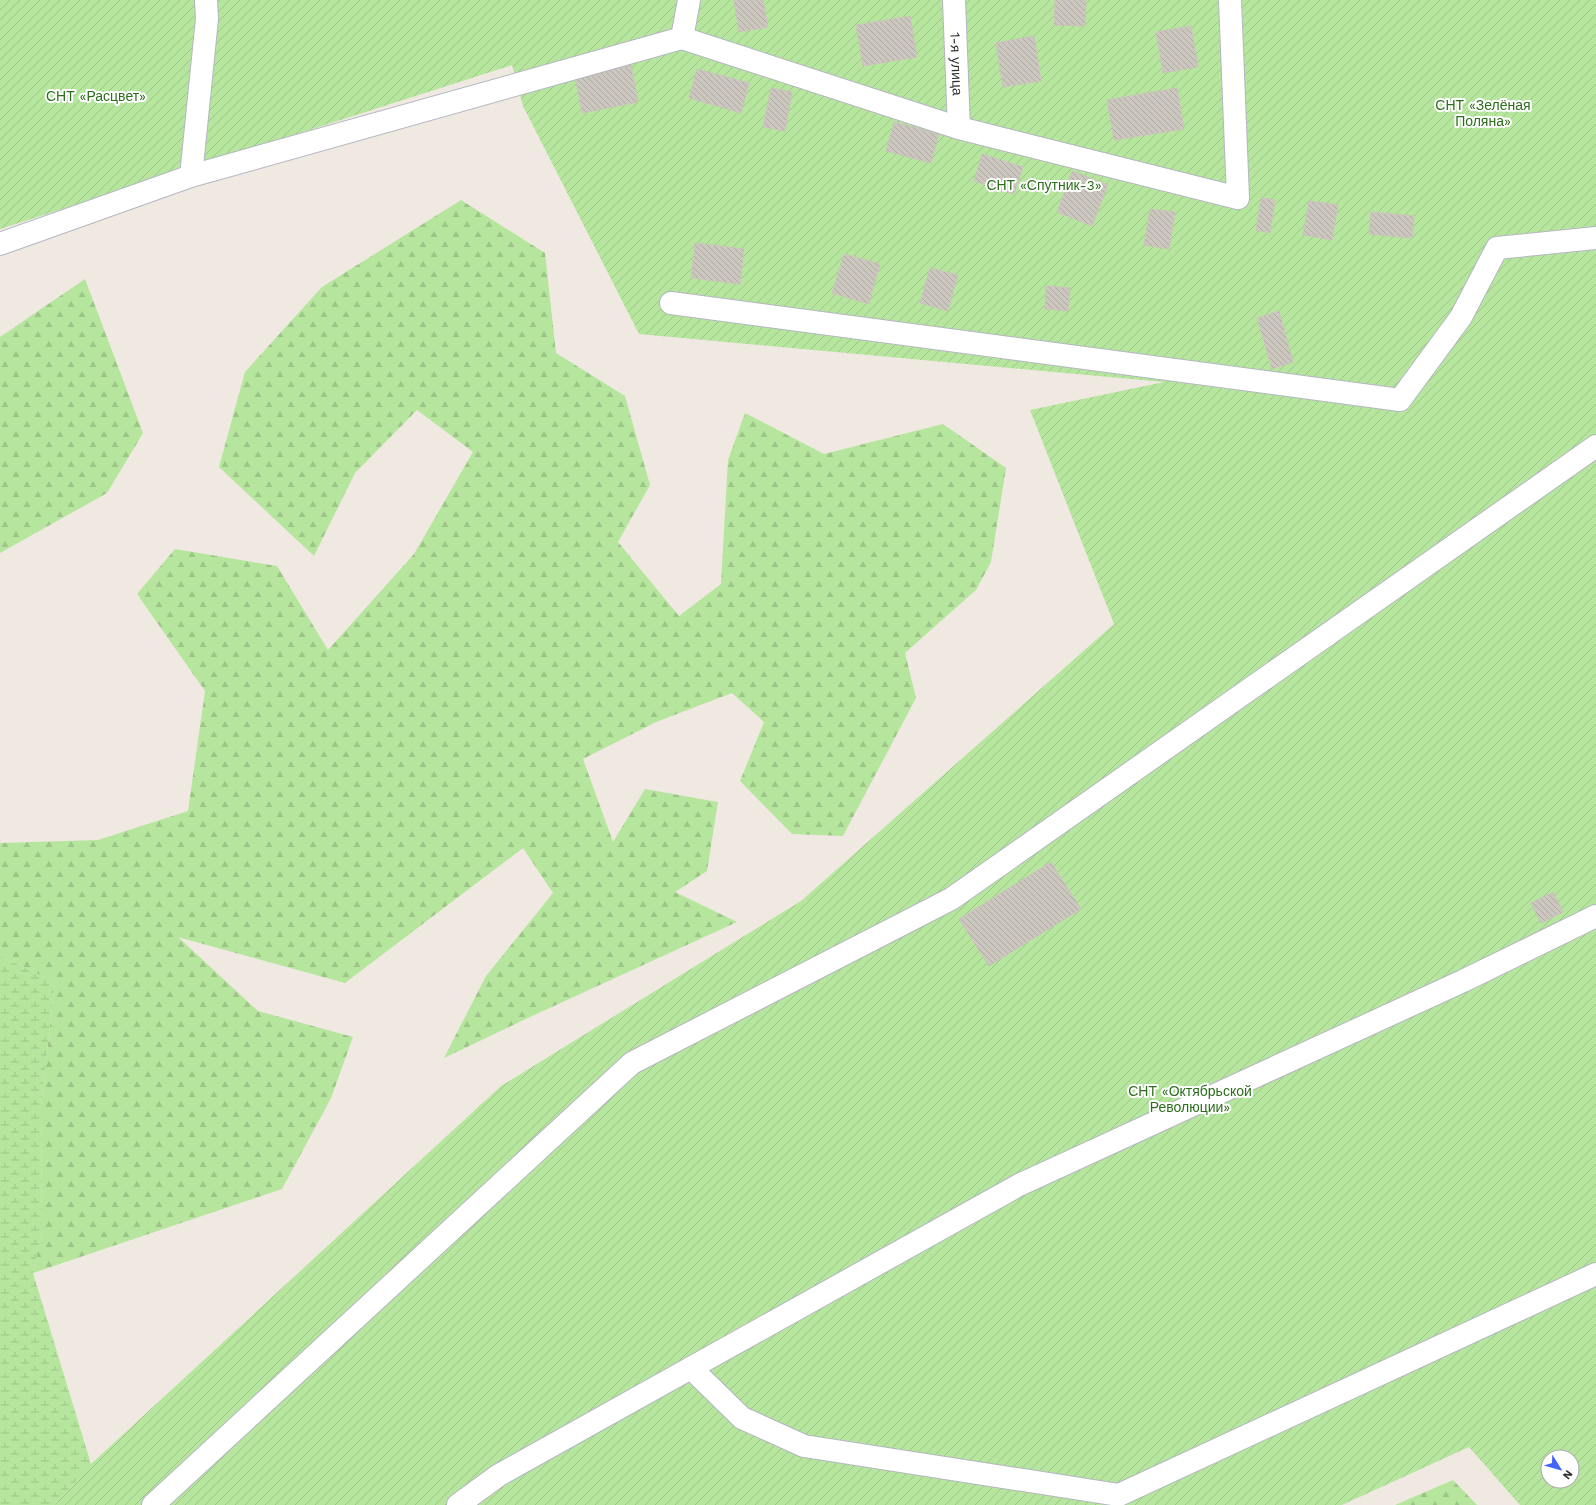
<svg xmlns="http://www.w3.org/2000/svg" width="1596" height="1505" font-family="'Work Sans',sans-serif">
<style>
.forest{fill:url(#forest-firs)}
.wetland{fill:url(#wetland-marsh)}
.garden{fill:url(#garden-furrows);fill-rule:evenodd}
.building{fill:url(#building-back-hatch);stroke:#cbc5ba}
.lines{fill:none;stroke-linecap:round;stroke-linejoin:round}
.minor-casing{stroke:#b4b7c1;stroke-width:24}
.minor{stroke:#fff;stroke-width:22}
.labels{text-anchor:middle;stroke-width:4;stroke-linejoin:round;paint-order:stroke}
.street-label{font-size:14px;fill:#2e2e2e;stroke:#fff}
.park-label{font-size:14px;fill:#2c6e1b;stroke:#fff}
</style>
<defs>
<pattern id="forest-firs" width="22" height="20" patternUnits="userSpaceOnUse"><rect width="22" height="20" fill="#b6e59e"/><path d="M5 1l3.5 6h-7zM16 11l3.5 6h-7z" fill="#9dc588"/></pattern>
<pattern id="wetland-marsh" width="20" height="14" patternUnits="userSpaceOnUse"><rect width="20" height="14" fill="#b6e59e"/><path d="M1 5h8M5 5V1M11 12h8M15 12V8" fill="none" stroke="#9dc588"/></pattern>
<pattern id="garden-furrows" width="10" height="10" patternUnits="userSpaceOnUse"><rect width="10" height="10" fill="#b6e59e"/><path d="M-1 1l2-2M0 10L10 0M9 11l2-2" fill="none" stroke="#9dc588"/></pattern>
<pattern id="building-back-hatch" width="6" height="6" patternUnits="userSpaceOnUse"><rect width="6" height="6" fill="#cbc7bf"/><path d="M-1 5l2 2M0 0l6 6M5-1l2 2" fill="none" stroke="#afaba4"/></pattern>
</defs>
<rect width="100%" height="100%" fill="#efe9e1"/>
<path class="forest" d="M461,200L545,253L556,353L625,396L650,485L618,542L679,616L721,584L728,460L745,413L824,454L943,424L1006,468L991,562L976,590L905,653L916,698L843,836L792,834L740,781L764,722L732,693L656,722L583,759L613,842L645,789L718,802L707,871L675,892L737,922L530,1017L444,1058L486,976L553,893L523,848L345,983L178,937L258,1011L353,1037L331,1098L282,1189L33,1273L42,1230L41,1105L55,982L0,956V843L98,840L188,811L205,691L137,594L175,549L277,566L328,650L414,554L473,452L417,410L355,473L314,556L219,467L245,372L322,287Z
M85,279L143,433L107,493L0,553V337Z
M1453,1480L1477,1505H1395Z"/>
<path class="wetland" d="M0,956L55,982L41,1105L42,1230L33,1273L91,1464L55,1505H0Z"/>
<path class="garden" d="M0,0H1596V1505H1520L1469,1447L1342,1505H55L91,1464L501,1086L801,901L1114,624L1030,410L1164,382L639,334L523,106L512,65L0,229ZM1548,1457H1572V1481H1548Z"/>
<path class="building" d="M734,0H763L768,27L739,32Z
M1055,0H1086L1085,26L1054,25Z
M910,16L917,57L863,66L856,25Z
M1191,26L1198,67L1163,73L1156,32Z
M1034,36L1041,81L1003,87L996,43Z
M631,65L638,102L582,113L575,76Z
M697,69L749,83L741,113L689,98Z
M771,88L792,92L785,131L763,127Z
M1177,88L1184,129L1114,140L1107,100Z
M894,122L939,134L931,163L886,151Z
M982,154L1023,167L1014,194L974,181Z
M1072,171L1108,185L1092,226L1057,212Z
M1261,198L1275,200L1270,233L1256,230Z
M1309,201L1338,205L1332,240L1303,235Z
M1150,209L1175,212L1169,249L1144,245Z
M1371,212L1414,216L1412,238L1369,234Z
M695,243L744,249L740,284L691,278Z
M844,254L880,264L869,304L832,293Z
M930,268L958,275L948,311L920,303Z
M1046,286L1070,288L1068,311L1045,309Z
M1279,311L1293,362L1272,369L1257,318Z
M1051,862L1081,909L989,966L959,919Z
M1553,892L1563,912L1541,923L1531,903Z"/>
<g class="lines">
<g class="minor-casing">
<g id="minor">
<path id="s1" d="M954,0L959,128"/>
<path d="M682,38L689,0"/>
<path d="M191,176L207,19L206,0"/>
<path d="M0,244L191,176L682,38L959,128L1238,198L1230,0"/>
<path d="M671,303L1400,400L1461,317L1497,248L1596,238"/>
<path d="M691,1368L742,1418L804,1446L1119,1495L1596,1274"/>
<path d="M153,1505L632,1063L951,899L1596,446"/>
<path d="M458,1505L499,1475L1019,1185L1463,981L1596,916"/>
</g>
</g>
<use href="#minor" class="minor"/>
</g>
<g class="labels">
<g class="street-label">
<text dy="5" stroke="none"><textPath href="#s1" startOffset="64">1-я улица</textPath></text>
</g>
<g class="park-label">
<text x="96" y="101">СНТ «Расцвет»</text>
<text x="1483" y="110">СНТ «Зелёная<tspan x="1483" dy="16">Поляна»</tspan></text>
<text x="1044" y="190">СНТ «Спутник-3»</text>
<text x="1190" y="1096">СНТ «Октябрьской<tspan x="1190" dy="16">Революции»</tspan></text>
</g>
</g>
<g transform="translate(1560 1469) rotate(127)"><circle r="19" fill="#ffffff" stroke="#ababab"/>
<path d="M0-3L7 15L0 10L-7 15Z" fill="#4264fb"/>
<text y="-6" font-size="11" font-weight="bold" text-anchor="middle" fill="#2e2e2e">N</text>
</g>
</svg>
